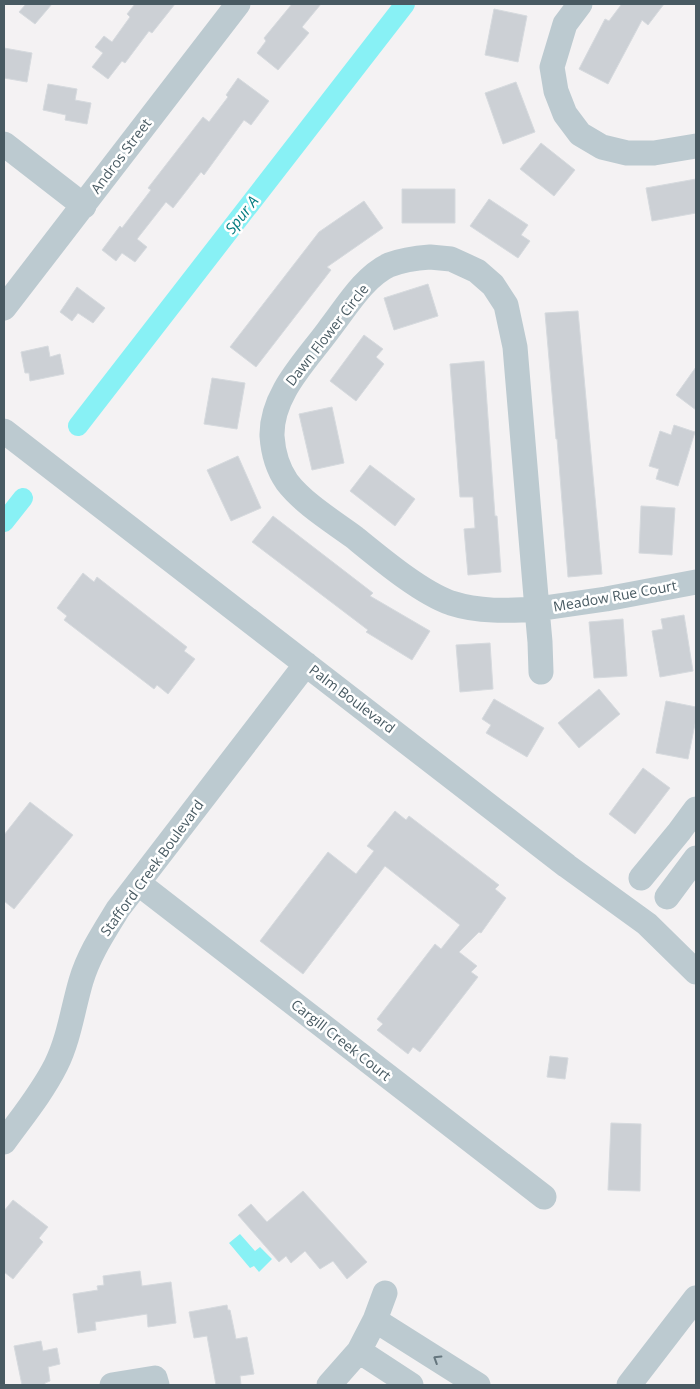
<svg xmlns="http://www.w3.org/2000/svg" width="700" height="1389" font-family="'Open Sans',sans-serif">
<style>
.water{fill:#88f1f5}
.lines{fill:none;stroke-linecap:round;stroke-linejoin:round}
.canal{stroke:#88f1f5;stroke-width:20}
.building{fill:#ccd0d5;stroke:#d6dade}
.minor{stroke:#bccad0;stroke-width:25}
.oneway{stroke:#65767e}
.labels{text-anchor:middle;stroke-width:5;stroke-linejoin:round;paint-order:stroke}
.street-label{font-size:14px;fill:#485a62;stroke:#fff}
.water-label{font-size:15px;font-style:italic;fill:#067d81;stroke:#fff}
</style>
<rect width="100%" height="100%" fill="#f4f2f3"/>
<path class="water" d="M240,1234L255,1251L260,1247L272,1259L259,1272L254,1266L250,1268L229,1243Z"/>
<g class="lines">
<path class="canal" d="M78,426L405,4
M4,522L23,498"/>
</g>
<path class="building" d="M26,4H52L35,24L19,12Z
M135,4H175L152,33L149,31L125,63L122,61L108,79L92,67L103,53L95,47L104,36L112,42L130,17L127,14Z
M292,4H321L302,27L309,33L278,70L257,53L266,41L264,38Z
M620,4H664L648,25L642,20L608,84L579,69L605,19L609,21L621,5Z
M494,9L527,16L518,62L485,55Z
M4,48L32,53L27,82L4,78Z
M238,78L269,101L251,125L244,120L204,175L201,172L173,208L166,202L137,239L147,247L135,262L122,253L116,261L102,250L120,226L122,228L151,190L148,188L203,117L209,122L228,97L226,95Z
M516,82L535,132L503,144L485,93Z
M48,84L77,89L75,100L91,103L87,124L65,120L66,115L43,110Z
M541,143L575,170L554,196L520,169Z
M696,179V213L652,221L646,188Z
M402,189H455V223H402Z
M489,199L528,225L521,235L530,241L518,258L470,226Z
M364,201L383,228L327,267L331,270L256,367L230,347L319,232Z
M428,284L438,316L394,330L384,298Z
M77,287L105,308L93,323L78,313L72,321L60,312Z
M578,311L602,574L568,577L557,439H556L545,313Z
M364,335L383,349L376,357L384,364L356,401L330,381Z
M48,346L50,357L60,354L64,374L30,381L29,373H25L21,352Z
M484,361L495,516H497L501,572L468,575L464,529L475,528L473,497H460L450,364Z
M696,367V410L676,395Z
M212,378L245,383L237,429L204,424Z
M332,407L344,463L312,470L299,414Z
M674,425L695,432L678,486L656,479L659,469L649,466L660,431L671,435Z
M238,456L261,508L231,521L207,470Z
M370,465L415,499L395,526L350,491Z
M641,506L675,508L672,555L639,553Z
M273,516L373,593L370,596L430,631L412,660L366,632L368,630L252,542Z
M83,573L94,582L97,577L187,647L184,651L195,659L168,694L157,685L154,689L64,620L67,616L57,608Z
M684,615L693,671L660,677L652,631L663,629L661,619Z
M623,619L627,676L594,678L589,622Z
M490,643L493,689L460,692L456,645Z
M599,689L620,714L579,748L558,723Z
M494,699L544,728L527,757L486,733L491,725L482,719Z
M666,701L696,707V719L688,759L656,753Z
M643,768L670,788L635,834L609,814Z
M30,802L73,835L14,909L4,901V835Z
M395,811L406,820L409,816L499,885L495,889L506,898L481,933L479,932L459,952L477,966L471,972L478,977L420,1052L413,1047L408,1054L377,1030L383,1024L377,1019L435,944L441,949L460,925L385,866L303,974L260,941L328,852L356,874L374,851L367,846Z
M550,1056L568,1058L565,1079L547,1077Z
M611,1123L641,1124L640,1191L608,1190Z
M303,1191L367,1262L347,1279L333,1261L320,1269L305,1251L291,1263L286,1256L279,1262L238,1215L251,1204L267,1222Z
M13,1200L48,1227L39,1238L43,1242L13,1279L4,1272V1211Z
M140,1271L142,1286L171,1282L176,1323L148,1327L147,1314L95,1322L96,1330L78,1333L73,1294L98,1290L97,1286L104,1285L103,1276Z
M227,1305L228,1310H230L236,1339L247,1337L254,1374L240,1376L241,1385H216L207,1336L194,1338L189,1312Z
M41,1341L43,1351L57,1348L60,1364L48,1367L50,1381L45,1383V1385H22L14,1346Z"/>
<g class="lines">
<path class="minor" d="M580,4L565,24L552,67L556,91L565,114L580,134L602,147L627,153H654L696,146
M4,144L84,206
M430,257L451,259L477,271L493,285L506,305L515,347L537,609C507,611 479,612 451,603C420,592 380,558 354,537C332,521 303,503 287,482C278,469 273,451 272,436C271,394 307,360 330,328C347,306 364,277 389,265C402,260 416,258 430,257Z
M4,308L238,4
M4,431L567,866L647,924L696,972
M541,672L540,642L537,609L606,599L696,582
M641,878L679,832L696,809
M138,883L544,1197
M667,897L696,858
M4,1142C22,1117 42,1093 56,1065C69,1039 73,1008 81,981C89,954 104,932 118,909L306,664
M375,1320L478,1385
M359,1351L411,1385
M112,1385L155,1378L157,1385
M329,1385L359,1351L375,1320L385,1293
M629,1385L696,1298"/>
</g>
<defs><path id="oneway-chevron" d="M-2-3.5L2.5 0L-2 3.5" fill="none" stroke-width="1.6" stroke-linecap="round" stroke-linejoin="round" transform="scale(1.25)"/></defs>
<use class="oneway" href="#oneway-chevron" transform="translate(437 1359) rotate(-148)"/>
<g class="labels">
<g class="street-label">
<text transform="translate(121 156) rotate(-53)" y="5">Andros Street</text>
<text transform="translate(327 335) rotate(-52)" y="5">Dawn Flower Circle</text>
<text transform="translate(615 596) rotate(-10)" y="5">Meadow Rue Court</text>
<text transform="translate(352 699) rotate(37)" y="5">Palm Boulevard</text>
<text transform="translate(152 868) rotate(-54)" y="5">Stafford Creek Boulevard</text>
<text transform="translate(341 1040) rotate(38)" y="5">Cargill Creek Court</text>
</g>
<g class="water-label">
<text transform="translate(242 215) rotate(-52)" y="5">Spur A</text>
</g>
</g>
<rect width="700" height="1389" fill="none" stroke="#485a62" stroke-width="10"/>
</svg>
